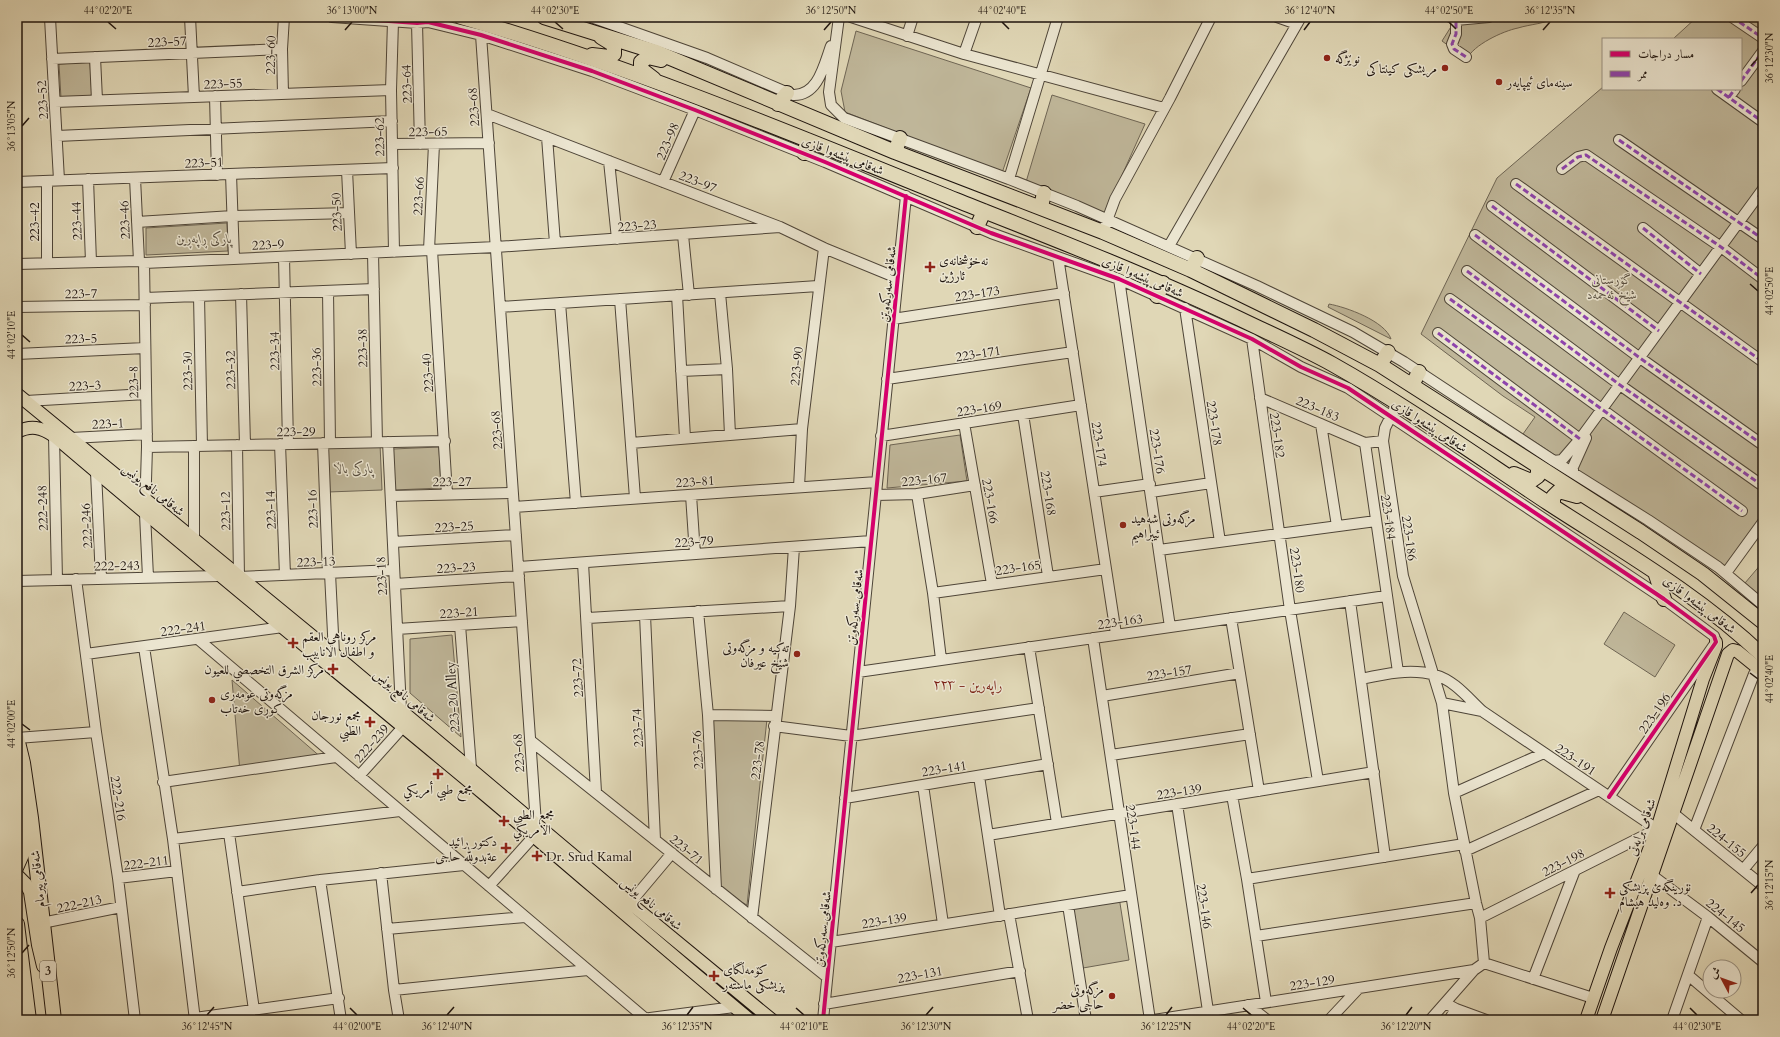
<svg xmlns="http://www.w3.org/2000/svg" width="1780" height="1037" font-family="Cardo,Amiri,serif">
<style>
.green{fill:#bfb699;stroke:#6e6554}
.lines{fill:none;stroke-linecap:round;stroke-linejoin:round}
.minor-casing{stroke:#4e4538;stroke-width:12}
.major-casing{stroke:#1e140e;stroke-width:14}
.highway-casing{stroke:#1e140e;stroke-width:16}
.minor{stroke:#ebe5d0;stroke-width:10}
.major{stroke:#e0d7b6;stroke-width:12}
.highway{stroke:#e0d7b6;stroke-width:14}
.quiet{stroke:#8e44ad;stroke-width:3;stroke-dasharray:6 3;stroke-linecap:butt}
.cycleway-casing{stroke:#ebe5d0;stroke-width:6}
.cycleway{stroke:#d6006c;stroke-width:4}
.ticks{fill:none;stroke:#1e140e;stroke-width:1.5}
.poi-dot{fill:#8f2418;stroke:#ebe5d0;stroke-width:1.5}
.labels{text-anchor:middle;stroke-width:3;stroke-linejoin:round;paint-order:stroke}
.shield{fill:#ebe5d0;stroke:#5c5348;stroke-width:1}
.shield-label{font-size:12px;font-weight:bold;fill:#1e140e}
.street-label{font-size:13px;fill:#1e140e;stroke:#ebe5d0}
.poi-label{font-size:13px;fill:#1e140e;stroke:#ebe5d0;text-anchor:start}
.park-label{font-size:13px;font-style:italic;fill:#564d3f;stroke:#ebe5d0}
.neighbourhood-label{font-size:14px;fill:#7a1f14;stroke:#ebe5d0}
.neatline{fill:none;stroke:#1e140e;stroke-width:1.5}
.ticks-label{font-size:10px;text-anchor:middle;fill:#1e140e}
</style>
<rect width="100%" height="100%" fill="#e0d7b6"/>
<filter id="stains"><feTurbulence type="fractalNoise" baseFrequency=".005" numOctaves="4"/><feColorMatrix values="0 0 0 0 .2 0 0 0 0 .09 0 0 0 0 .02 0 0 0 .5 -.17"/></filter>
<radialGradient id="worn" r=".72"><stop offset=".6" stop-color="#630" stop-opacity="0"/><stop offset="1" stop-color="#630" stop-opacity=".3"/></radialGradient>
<path class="green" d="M1447,17H1557C1545,24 1531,24 1518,28C1503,31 1473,45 1467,59L1442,41L1454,22Z
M1697,17H1763V515L1725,567L1523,434L1535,417L1503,396L1421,334L1497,178L1603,87V89H1741V39H1673Z
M856,31L1031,88L1002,173L845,112L841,91Z
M90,62L92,96L61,98L59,64Z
M1052,95L1145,124L1105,213L1026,182Z
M227,223L228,251L146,255V228Z
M1329,304C1346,307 1385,321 1391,339L1328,307Z
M960,435L967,481L887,488L890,445Z
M380,444L382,490L328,492L325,446Z
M439,447L441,488L394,490L393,449Z
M1762,563L1763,564V598L1745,583Z
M1624,612L1675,645L1655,677L1604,644Z
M452,635L461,737L410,693V639Z
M232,680L323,759L240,772Z
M767,719L747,905L718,890L711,720Z
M1119,897L1129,960L1083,968L1073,905Z"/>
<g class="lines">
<g class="minor-casing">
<path id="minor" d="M190,17L194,97
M332,17L417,23L428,22L481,35L592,71L695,110L825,162L991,233L1119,279L1252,339L1301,367L1348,388L1664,599L1714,636L1716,642L1714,645L1609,797
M591,17L707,58L793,95C818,96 824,65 831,46
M839,17L829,92L831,105L844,118L1009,179L1077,206L1257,286L1353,332L1404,362L1554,461L1648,520L1718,567L1763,605
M851,17L964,54L1164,108
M1277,17L1297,24
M1450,17L1456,20V34L1452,44L1454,49L1466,57
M1732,17L1763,38
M50,18L59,180
M1456,20L1489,17
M393,21L391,90L394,252
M417,23L420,144
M481,35L536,824
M907,36L913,17
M964,54L977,17
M95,57L97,100
M52,59L282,49
M1741,81L1763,51
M1717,89L1763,122
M283,94L282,49L284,17
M215,96L217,175
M1729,97L1735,89
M55,102L391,90
M487,114L780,227L824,248L897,278
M57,136L392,121
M547,137L555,243
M1619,140L1763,239
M392,144L489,143
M609,161L617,239
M1562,169L1578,157L1586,155L1721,247L1763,279
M347,170L351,254
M231,174L234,259
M135,178L139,261
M88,179L91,262
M1009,179L1058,17
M47,181V263
M17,182L393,168
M663,182L695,110
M1516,184L1763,362
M1492,206L1659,331
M137,222L233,216L349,213
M1105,226L1115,199L1170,98L1211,17
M1643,228L1701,274
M683,235L689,295
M1475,235L1640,358L1763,445
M1169,246L1301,17
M429,250L434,144
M432,250L447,494
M373,253L377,442
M284,257L288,444
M1058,257L1116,634
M144,263L147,447L145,514L148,577
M17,264L139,261L144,263L496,247L780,227
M1467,271L1620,385L1763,486
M1119,279L1170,627
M328,291L330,443
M720,293L727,369L730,435
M241,294L245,445
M677,295L685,438
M199,296L202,446
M145,298L374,289
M620,299L635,498
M1450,299L1742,511
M560,303L576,503
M17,307L145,305
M500,307L818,286
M1185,308L1220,542
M893,319L1064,293
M1438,333L1580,439
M1252,339L1290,610L1318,781
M17,354L145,348
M681,371L727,369
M887,379L1073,352
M1260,398L1365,443L1383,441
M26,401L146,394
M1394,410L1385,428L1383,441L1403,576L1442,703L1454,793L1476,903L1480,918L1484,963L1474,970L1430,1020
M1023,414L1048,576
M964,423L992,584
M1321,424L1337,526
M54,436L57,580
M881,436L1081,405
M71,438L147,434
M388,442L401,709
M323,443L328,573
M631,443L802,429
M1365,443L1398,672
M280,444L285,575
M237,445L239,577L394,570
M194,446V540
M147,447L445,441
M1554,461L1562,460L1580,439L1763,189
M96,472L101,579
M1573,473V467L1586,438
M799,487L802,429L824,248
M1094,492L1150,484
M1151,492L1211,483
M917,494L933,593L941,659
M691,495L695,554
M876,495L917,494L975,485
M391,496L513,493
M514,507L877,482
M393,542L516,535
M1159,550L1376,521
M583,563L596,792
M519,567L871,541
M330,573L334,654
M1726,573L1763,522
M76,579L96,732L118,878L135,1020
M17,581L218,576
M395,584L519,576
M933,593L1106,569
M1350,601L1385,857
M698,611L708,715L716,889
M645,615L655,840
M588,618L790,606
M1231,618L1259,791
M460,625L471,768
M397,629L522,621
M1093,638L1150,1020
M199,640L646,1019
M144,647L173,839L195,1020
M1029,647L1057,823
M86,654L283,627
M858,672L1386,596
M1361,679C1384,674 1411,668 1435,675C1454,680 1468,698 1482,711L1657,829L1480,918
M1102,696L1240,673
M1442,703L1482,711
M708,715L776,716
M774,726L851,736L1039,708
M17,738L96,732
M531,741L827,977
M1111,755L1250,734
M359,776L403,727
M979,776L1000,916
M163,782L336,757
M923,785L943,924
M1454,793L1544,753
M1232,795L1247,879L1266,1002
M845,798L1048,764
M1177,804L1208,1011
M1674,814L1763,886
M1694,830L1754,674L1758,668L1763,673
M229,833L254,1010
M988,835L1374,772
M173,839L400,811
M1465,851L1599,790
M1743,870L1763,846
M381,873L394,990L399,1020
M1653,876L1708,917L1763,962
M118,878L177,871
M1247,879L1464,844
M320,880L341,1020
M489,886L534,836
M237,892L320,880L464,865
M630,903L672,853
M1068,905L1086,1020
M1009,914L1028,1020
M752,918L790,606L794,547
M42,923L121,907
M387,929L525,917
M1256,936L1476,903
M831,942L1131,895
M1484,963L1593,998
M1688,975L1741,1020
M1533,979L1575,870
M394,990L588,970
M1445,1003L1456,1009L1486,1020
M824,1004L1020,971
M1248,1005L1267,1020
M195,1018L339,998
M635,1020L734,1007
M823,1020L906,196
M1154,1020L1474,970
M1329,1020L1359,988
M1449,1020L1456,1009
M1672,1020L1708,917"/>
</g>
<g class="major-casing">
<path id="major" d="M17,394L334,654L630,903L772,1020
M17,432C31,425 41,427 54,436C196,557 341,675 485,795C574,870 661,946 750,1020
M17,782L25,850L17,868
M17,875L26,884L30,892L38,945L43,966
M1586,1020L1611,948L1657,829L1703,679L1716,646V642
M1602,1020L1728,654L1733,650L1737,651L1758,668"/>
</g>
<g class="highway-casing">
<path id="highway" d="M461,17C630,66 793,134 956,200C1052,238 1147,275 1240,319C1271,334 1303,348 1332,364C1407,406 1477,456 1548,503C1622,551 1699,595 1763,656
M544,17L656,52L895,152L1103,232L1191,270L1314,330L1380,365L1641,532L1703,574L1763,622
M592,55L609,57L614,54V45L601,37
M654,79L641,69V62L648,57L661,60
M778,104L787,93
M895,152L900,138
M804,153L808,141
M1041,207L1044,193
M977,227L984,211
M1191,270L1197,258
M1157,296L1163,283
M1380,365L1388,352
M1412,385L1419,372
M1514,474L1531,481L1538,476V466
M1553,506V497L1559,491L1577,496
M1655,572L1664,599
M17,738L23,763L31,818L54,1020
M17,924L29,1020"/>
</g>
<use href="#minor" class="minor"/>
<use href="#major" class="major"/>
<use href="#highway" class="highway"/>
<path class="quiet" d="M1450,17L1456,20V34L1452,44L1454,49L1466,57
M1732,17L1763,38
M1456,20L1489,17
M1741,81L1763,51
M1717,89L1763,122
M1729,97L1735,89
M1619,140L1763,239
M1562,169L1578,157L1586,155L1721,247L1763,279
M1516,184L1763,362
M1758,195L1763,199
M1492,206L1659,331
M1643,228L1701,274
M1475,235L1640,358L1763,445
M1467,271L1620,385L1763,486
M1450,299L1742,511
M1438,333L1580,439"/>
<g class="cycleway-casing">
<path id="cycleway" d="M332,17L417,23L428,22L481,35L592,71L695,110L825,162L991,233L1119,279L1252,339L1301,367L1348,388L1664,599L1714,636L1716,642L1714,645L1609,797
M823,1020L906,196"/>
</g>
<use href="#cycleway" class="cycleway"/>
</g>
<path class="ticks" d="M108,22L116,29M555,22L563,29M1002,22L1009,29M1449,22L1456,29M345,30L352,22M824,30L831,22M1304,30L1310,22M1543,30L1550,22M1751,66L1758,58M22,126L29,118M1750,284L1758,291M22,335L30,342M1750,673L1758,679M22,724L30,730M1751,893L1758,885M22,953L29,945M350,1008L357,1015M796,1008L804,1015M1243,1008L1251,1015M1690,1008L1697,1015M207,1015L214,1007M447,1015L454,1007M687,1015L693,1007M926,1015L933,1007M1166,1015L1172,1007M1406,1015L1412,1007"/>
<g class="poi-dot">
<circle cx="1327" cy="58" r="4"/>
<circle cx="1445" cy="68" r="4"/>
<circle cx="1499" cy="82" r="4"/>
<path d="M928 261h4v4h4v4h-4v4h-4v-4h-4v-4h4z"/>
<circle cx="1123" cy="525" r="4"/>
<path d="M291 637h4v4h4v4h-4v4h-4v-4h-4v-4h4z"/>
<circle cx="797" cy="654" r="4"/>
<path d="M331 663h4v4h4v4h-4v4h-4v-4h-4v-4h4z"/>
<circle cx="212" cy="700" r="4"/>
<path d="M368 716h4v4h4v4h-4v4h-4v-4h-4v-4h4z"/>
<path d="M436 768h4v4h4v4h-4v4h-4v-4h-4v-4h4z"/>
<path d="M502 815h4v4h4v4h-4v4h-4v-4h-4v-4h4z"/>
<path d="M504 842h4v4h4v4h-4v4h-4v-4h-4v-4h4z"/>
<path d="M535 850h4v4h4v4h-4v4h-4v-4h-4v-4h4z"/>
<path d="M1608 887h4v4h4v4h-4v4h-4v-4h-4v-4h4z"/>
<path d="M712 970h4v4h4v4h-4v4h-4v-4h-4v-4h4z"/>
<circle cx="1112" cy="996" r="4"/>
</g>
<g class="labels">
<rect class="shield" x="40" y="961" width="16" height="20" rx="3"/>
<g class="shield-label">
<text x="48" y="975">3</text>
</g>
<g class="street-label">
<text transform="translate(167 41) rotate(-3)" y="5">223-57</text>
<text transform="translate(270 55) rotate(-89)" y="5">223-60</text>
<text transform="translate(223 83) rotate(-2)" y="5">223-55</text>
<text transform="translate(406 84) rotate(-92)" y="5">223-64</text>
<text transform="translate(42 100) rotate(-93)" y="5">223-52</text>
<text transform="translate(473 107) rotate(-94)" y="5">223-68</text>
<text transform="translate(428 131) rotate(-1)" y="5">223-65</text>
<text transform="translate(379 137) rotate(-91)" y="5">223-62</text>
<text transform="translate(667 141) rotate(-67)" y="5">223-98</text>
<text transform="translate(843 155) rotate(21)" y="5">شەقامی پێشەوا قازی</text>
<text transform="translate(204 162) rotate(-2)" y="5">223-51</text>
<text transform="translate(698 181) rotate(21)" y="5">223-97</text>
<text transform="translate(418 196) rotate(-87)" y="5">223-66</text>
<text transform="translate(336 212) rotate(-92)" y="5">223-50</text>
<text transform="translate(124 220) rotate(-92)" y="5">223-46</text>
<text transform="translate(76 221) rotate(-92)" y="5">223-44</text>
<text transform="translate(34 222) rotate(-90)" y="5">223-42</text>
<text transform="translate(637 225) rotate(-4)" y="5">223-23</text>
<text transform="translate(268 244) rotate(-3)" y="5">223-9</text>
<text transform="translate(1143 276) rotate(23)" y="5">شەقامی پێشەوا قازی</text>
<text transform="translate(887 284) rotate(-84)" y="5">شەقامی سەرکەوتن</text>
<text transform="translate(81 293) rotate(-1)" y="5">223-7</text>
<text transform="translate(977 293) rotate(-9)" y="5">223-173</text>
<text transform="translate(81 338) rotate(-2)" y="5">223-5</text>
<text transform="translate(362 348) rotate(-91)" y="5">223-38</text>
<text transform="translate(274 351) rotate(-91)" y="5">223-34</text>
<text transform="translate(978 353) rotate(-9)" y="5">223-171</text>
<text transform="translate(796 366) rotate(-84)" y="5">223-90</text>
<text transform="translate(316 367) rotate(-91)" y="5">223-36</text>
<text transform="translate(230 370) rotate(-91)" y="5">223-32</text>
<text transform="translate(187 371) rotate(-91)" y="5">223-30</text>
<text transform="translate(427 373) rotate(-94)" y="5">223-40</text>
<text transform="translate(133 382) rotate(-91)" y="5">223-8</text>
<text transform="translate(85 385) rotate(-3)" y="5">223-3</text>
<text transform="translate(979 408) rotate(-9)" y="5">223-169</text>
<text transform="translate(1318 408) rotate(23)" y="5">223-183</text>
<text transform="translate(108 423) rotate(-3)" y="5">223-1</text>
<text transform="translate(1215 423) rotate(81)" y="5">223-178</text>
<text transform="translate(1430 425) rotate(33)" y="5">شەقامی پێشەوا قازی</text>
<text transform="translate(496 430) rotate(-94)" y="5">223-68</text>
<text transform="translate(296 431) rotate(-1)" y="5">223-29</text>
<text transform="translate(1278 435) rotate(82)" y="5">223-182</text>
<text transform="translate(1100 444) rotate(81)" y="5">223-174</text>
<text transform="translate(1158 451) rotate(81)" y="5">223-176</text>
<text transform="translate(924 479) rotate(-6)" y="5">223-167</text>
<text transform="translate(452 481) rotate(-1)" y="5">223-27</text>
<text transform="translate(695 481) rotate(-4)" y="5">223-81</text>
<text transform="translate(154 489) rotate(39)" y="5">شەقامی نافع یونس</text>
<text transform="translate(1049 493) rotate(81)" y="5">223-168</text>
<text transform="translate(991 501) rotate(80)" y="5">223-166</text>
<text transform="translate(42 508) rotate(-92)" y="5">222-248</text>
<text transform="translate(312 509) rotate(-92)" y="5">223-16</text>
<text transform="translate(270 510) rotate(-92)" y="5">223-14</text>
<text transform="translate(225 511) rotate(-91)" y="5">223-12</text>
<text transform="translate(1389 517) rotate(82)" y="5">223-184</text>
<text transform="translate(86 526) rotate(-93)" y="5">222-246</text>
<text transform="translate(454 526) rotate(-3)" y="5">223-25</text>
<text transform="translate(1410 538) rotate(82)" y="5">223-186</text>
<text transform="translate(694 541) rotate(-4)" y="5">223-79</text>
<text transform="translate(316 561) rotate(-2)" y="5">223-13</text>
<text transform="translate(117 565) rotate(-1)" y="5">222-243</text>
<text transform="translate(456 567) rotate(-3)" y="5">223-23</text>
<text transform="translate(1018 567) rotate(-8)" y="5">223-165</text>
<text transform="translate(1298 570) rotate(82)" y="5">223-180</text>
<text transform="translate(381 576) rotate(-93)" y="5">223-18</text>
<text transform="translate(1700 604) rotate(37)" y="5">شەقامی پێشەوا قازی</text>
<text transform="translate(854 607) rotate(-84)" y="5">شەقامی سەرکەوتن</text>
<text transform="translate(459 612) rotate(-4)" y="5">223-21</text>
<text transform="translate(1120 621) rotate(-8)" y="5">223-163</text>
<text transform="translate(183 628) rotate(-8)" y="5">222-241</text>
<text transform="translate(1169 672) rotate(-9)" y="5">223-157</text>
<text transform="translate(577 678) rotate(-93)" y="5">223-72</text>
<text transform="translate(405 695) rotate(40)" y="5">شەقامی نافع یونس</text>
<text transform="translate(452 697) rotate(-94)" y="5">223-20 Alley</text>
<text transform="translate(1654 713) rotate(-56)" y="5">223-196</text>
<text transform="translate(637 728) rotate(-93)" y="5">223-74</text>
<text transform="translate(371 743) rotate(-49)" y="5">222-239</text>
<text transform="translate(697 750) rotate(-93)" y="5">223-76</text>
<text transform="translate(518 753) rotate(-94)" y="5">223-68</text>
<text transform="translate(1576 759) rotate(34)" y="5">223-191</text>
<text transform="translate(757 760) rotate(-83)" y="5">223-78</text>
<text transform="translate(944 768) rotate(-9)" y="5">223-141</text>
<text transform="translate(1179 791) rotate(-9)" y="5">223-139</text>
<text transform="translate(119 798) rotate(81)" y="5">222-216</text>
<text transform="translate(1134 827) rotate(82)" y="5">223-144</text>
<text transform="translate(1641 827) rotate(-70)" y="5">شەقامی برایەتی</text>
<text transform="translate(1727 840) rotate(39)" y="5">224-155</text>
<text transform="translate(687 849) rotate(39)" y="5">223-71</text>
<text transform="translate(146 862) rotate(-7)" y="5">222-211</text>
<text transform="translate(1563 862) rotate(-27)" y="5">223-198</text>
<text transform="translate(37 879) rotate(-96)" y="5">شەقامی پیرمام</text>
<text transform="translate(79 903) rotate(-12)" y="5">222-213</text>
<text transform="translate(652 903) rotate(40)" y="5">شەقامی نافع یونس</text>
<text transform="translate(1205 906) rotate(81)" y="5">223-146</text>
<text transform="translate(1726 915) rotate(39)" y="5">224-145</text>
<text transform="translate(884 920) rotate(-9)" y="5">223-139</text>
<text transform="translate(822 929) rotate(-84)" y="5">شەقامی سەرکەوتن</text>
<text transform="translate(920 974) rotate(-10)" y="5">223-131</text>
<text transform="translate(1312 982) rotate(-9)" y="5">223-129</text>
</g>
<g class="poi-label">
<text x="1335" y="63">نوێژگە</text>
<text x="1437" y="73" text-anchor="end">مریشکی کینتاکی</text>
<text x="1507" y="87">سینەمای ئیمپایەر</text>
<text x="939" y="265">نەخۆشخانەی<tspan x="939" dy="15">ئارژین</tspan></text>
<text x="1131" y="523">مزگەوتی شەهید<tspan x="1131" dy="15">ئیبراهیم</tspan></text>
<text x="302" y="641">مركز روناهي العقم<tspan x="302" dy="15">و اطفال الانابيب</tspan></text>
<text x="789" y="652" text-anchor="end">تەکیە و مزگەوتی<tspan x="789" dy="15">شێخ عیرفان</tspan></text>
<text x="324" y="674" text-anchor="end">مركز الشرق التخصصي للعيون</text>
<text x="220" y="698">مزگەوتی عومەری<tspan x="220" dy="15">کوڕی خەتاب</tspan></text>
<text x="361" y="720" text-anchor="end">مجمع نورجان<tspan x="361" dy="15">الطبي</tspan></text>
<text x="438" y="794" text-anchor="middle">مجمع طبي أمریکي</text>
<text x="513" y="819">مجمع الطبي<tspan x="513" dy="15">الامريكي</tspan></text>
<text x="497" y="846" text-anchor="end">دكتور رائيد<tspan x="497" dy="15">عةبدولله حاجى</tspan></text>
<text x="546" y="861">Dr. Srud Kamal</text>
<text x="1619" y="891">نۆرینگەی پزیشکی<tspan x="1619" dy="15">د. وەلید هیشام</tspan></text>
<text x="723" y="974">کۆمەڵگای<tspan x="723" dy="15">پزیشکی ماستەر</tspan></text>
<text x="1104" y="994" text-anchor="end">مزگه‌وتی<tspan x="1104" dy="15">حاجی خضر</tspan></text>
</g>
<g class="park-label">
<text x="204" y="243">پارکی ڕاپەڕین</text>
<text x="1612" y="284">گۆڕستانی<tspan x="1612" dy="15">شێخ ئەحمەد</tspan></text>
<text x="354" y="473">پارکی باڵا</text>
</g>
<g class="neighbourhood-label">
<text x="968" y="690">راپەرین - ٢٢٣</text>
</g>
</g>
<rect width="1780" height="1037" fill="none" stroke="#e0d7b6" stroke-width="44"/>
<rect x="1602" y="38" width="140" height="52" fill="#ebe5d0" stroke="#999182"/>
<rect x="1610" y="51" width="20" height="6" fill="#d6006c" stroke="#999182"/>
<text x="1638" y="58" font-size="12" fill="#1e140e">مسار دراجات</text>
<rect x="1610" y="71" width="20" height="6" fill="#8e44ad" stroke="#999182"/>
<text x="1638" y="78" font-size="12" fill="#1e140e">ممر</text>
<g transform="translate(1722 979) rotate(311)"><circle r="19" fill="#ebe5d0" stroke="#999182"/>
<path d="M0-3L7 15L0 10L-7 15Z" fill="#8f2418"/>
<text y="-6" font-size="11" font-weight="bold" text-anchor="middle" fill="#1e140e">ش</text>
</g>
<rect x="22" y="22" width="1736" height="993" class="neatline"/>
<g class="ticks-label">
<text x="108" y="14">44°02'20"E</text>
<text x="352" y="14">36°13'00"N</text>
<text x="555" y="14">44°02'30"E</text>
<text x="831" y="14">36°12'50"N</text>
<text x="1002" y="14">44°02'40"E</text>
<text x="1310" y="14">36°12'40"N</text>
<text x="1449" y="14">44°02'50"E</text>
<text x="1550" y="14">36°12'35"N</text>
<text transform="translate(1769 58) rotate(-90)" y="4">36°12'30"N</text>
<text transform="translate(11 126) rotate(-90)" y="4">36°13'05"N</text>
<text transform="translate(1769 291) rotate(-90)" y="4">44°02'50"E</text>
<text transform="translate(11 335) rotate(-90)" y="4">44°02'10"E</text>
<text transform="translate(1769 679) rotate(-90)" y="4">44°02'40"E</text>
<text transform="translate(11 724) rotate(-90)" y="4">44°02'00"E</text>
<text transform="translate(1769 885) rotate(-90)" y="4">36°12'15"N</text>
<text transform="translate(11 953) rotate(-90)" y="4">36°12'50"N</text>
<text x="207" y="1030">36°12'45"N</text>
<text x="357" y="1030">44°02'00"E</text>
<text x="447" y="1030">36°12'40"N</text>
<text x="687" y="1030">36°12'35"N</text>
<text x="804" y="1030">44°02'10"E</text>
<text x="926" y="1030">36°12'30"N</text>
<text x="1166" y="1030">36°12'25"N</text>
<text x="1251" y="1030">44°02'20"E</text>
<text x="1406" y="1030">36°12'20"N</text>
<text x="1697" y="1030">44°02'30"E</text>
</g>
<rect width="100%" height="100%" filter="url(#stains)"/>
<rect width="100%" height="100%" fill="url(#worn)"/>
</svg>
